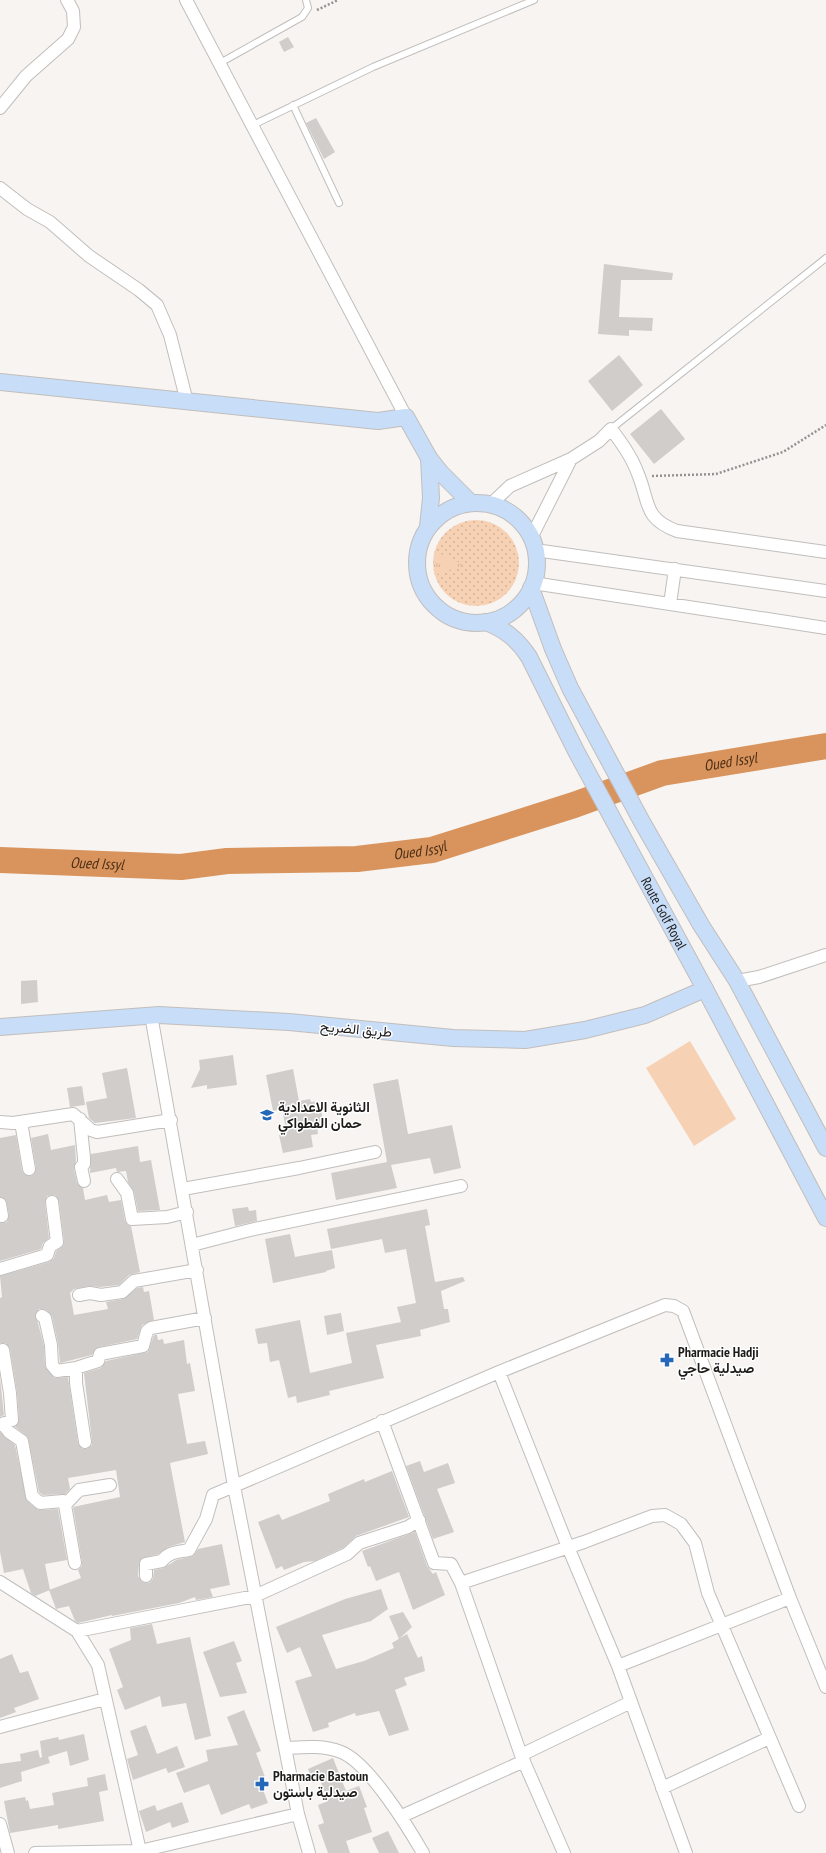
<svg xmlns="http://www.w3.org/2000/svg" width="826" height="1853" font-family="'PT Sans Narrow',Vazirmatn,sans-serif">
<style>
.grass{fill:url(#grass-dots)}
.park{fill:url(#park-tufts)}
.pitch{fill:#f7d1b4}
.lines{fill:none;stroke-linecap:round;stroke-linejoin:round}
.river{stroke:#d9945d;stroke-width:26}
.building{fill:#d0cdcb}
.lane-casing{stroke:#c1bebc;stroke-width:8}
.street-casing{stroke:#c1bebc;stroke-width:14}
.secondary-casing{stroke:#c1bebc;stroke-width:18}
.path{stroke:#949290;stroke-width:2.5;stroke-dasharray:2 2;stroke-linecap:butt}
.lane{stroke:#fff;stroke-width:6}
.street{stroke:#fff;stroke-width:12}
.secondary{stroke:#c8ddf8;stroke-width:16}
.labels{text-anchor:middle;stroke-width:3;stroke-linejoin:round;paint-order:stroke}
.street-label{font-size:14px;fill:#1d1c1b;stroke:#fff}
.poi-label{font-size:14px;font-weight:bold;fill:#1d1c1b;stroke:#fff;text-anchor:start}
.water-label{font-size:15px;font-style:italic;fill:#4a2d15;stroke:#fff}
</style>
<defs>
<pattern id="grass-dots" width="8" height="8" patternUnits="userSpaceOnUse"><rect width="8" height="8" fill="#f7d1b4"/><path d="M2 2h.1M6 6h.1" fill="none" stroke="#d3b39a" stroke-width="1.8" stroke-linecap="round"/></pattern>
<pattern id="park-tufts" width="24" height="20" patternUnits="userSpaceOnUse"><rect width="24" height="20" fill="#f7d1b4"/><path d="M3 7l-1-3M5 7V3M7 7l1-3M15 17l-1-3M17 17v-4M19 17l1-3" fill="none" stroke="#d3b39a"/></pattern>
</defs>
<rect width="100%" height="100%" fill="#f7f4f2"/>
<path class="grass" d="M433 563a43 43 0 1 1 86 0a43 43 0 1 1-86 0Z"/>
<path class="park" d="M434,551L464,565L434,575Z"/>
<path class="pitch" d="M690,1041L736,1119L694,1146L646,1068Z"/>
<g class="lines">
<path class="river" id="s1" d="M0,860L181,867L227,861L357,859L432,850L574,805L662,773L826,746"/>
</g>
<path class="building" d="M288,37L294,47L284,52L279,42Z
M316,118L335,152L324,159L306,123Z
M604,264L673,273L672,280H621L619,317L653,318L652,331L629,330V336L598,334Z
M619,355L643,385L612,411L588,381Z
M661,409L685,439L654,464L630,434Z
M37,980L38,1002L21,1004V981Z
M233,1055L237,1085L207,1089V1085L191,1088L200,1069L199,1060Z
M127,1068L136,1118L95,1123L89,1118L86,1102L107,1098L102,1073Z
M293,1069L299,1101L310,1099L311,1102L319,1101L324,1125L317,1126L318,1134L311,1135L313,1147L283,1153L279,1135L287,1134L282,1109L273,1111L266,1075Z
M398,1079L408,1134L452,1125L461,1168L434,1174L430,1158L391,1165L397,1188L336,1200L331,1173L387,1162L373,1084Z
M82,1086L85,1105L70,1107L67,1088Z
M48,1134L51,1150L75,1145L76,1161L74,1169L77,1183L83,1188L85,1200L107,1195L109,1202L121,1200L125,1221L131,1226L140,1272L129,1275L119,1285L100,1287L89,1286L74,1289L70,1293L74,1315L108,1309L106,1302L123,1299L137,1288L143,1287L144,1292L149,1291L154,1320L142,1325L137,1339L99,1347L95,1349L92,1355L60,1363L58,1343L52,1316L46,1310L39,1309L35,1316L38,1323L44,1346L45,1366L54,1378L68,1377L78,1443L82,1449H87L92,1445V1441L84,1373L101,1368L106,1361L148,1352L154,1335H157L158,1340L163,1339L164,1344L184,1340L187,1364L190,1363L195,1391L178,1394L187,1444L205,1441L208,1454L170,1463L185,1542L168,1547L158,1554L142,1558L139,1564L138,1576L142,1582L149,1583L153,1579L154,1570L164,1568L176,1560L193,1556L198,1549L222,1544L230,1585L210,1589L213,1597L196,1600L195,1597L179,1603L112,1616V1615L78,1623L75,1621L69,1606L56,1609L49,1590L81,1578L78,1570L82,1566V1562L73,1507L120,1497L116,1470L68,1478L70,1489L65,1494L43,1495L39,1492L28,1437L15,1427L19,1419L17,1392L10,1349L6,1343H0V1298L2,1297L0,1276L49,1262L54,1258L56,1251L63,1246L64,1241L59,1201L55,1195H51L47,1196L45,1203L49,1238L43,1243L41,1249L0,1261V1223L7,1222L9,1215L6,1200L0,1197V1138L16,1135L22,1171L24,1174L30,1176L34,1174L36,1168L31,1138Z
M138,1146L140,1162L151,1160L160,1210L138,1211L134,1192L128,1182L126,1171L117,1172L116,1168L90,1173L91,1154Z
M248,1207L249,1211L256,1210L257,1221L235,1226L232,1209Z
M427,1209L430,1225L425,1226L435,1282L463,1277L465,1281L441,1291L444,1309H448L450,1322L420,1330L421,1336L376,1345L384,1378L329,1391L330,1395L297,1403L296,1396L288,1398L279,1360L270,1362L267,1343L258,1344L255,1329L300,1320L310,1373L352,1363L346,1333L401,1322L397,1307L416,1303L406,1249L385,1253L382,1239L331,1249L327,1229Z
M290,1234L295,1257L332,1250L335,1268L326,1271V1272L273,1283L265,1239Z
M341,1313L344,1331L327,1335L324,1316Z
M0,1378L4,1415L0,1417Z
M0,1432L15,1445L27,1501L38,1510L58,1509L67,1560L45,1564L50,1590L35,1596L31,1593L23,1569L4,1573L0,1552Z
M420,1461L424,1472L448,1463L455,1483L437,1489L454,1532L433,1539L406,1466Z
M392,1471L409,1517L356,1536L343,1548L315,1561L304,1562L284,1570L282,1566L276,1569L258,1522L279,1514L282,1520L330,1501L328,1494L364,1479L365,1482Z
M415,1532L427,1566L433,1574L436,1572L445,1595L413,1610L399,1572L376,1581L370,1566L368,1567L362,1551Z
M381,1589L388,1609L371,1621L322,1635L336,1669L364,1661L394,1648L392,1643L407,1634L418,1658L422,1656L425,1671L404,1678L407,1685L395,1690L409,1730L389,1736L379,1711L356,1716L355,1713L328,1723L329,1727L313,1732L295,1681L312,1676L300,1647L287,1653L276,1627L345,1599Z
M403,1612L412,1627L399,1639L389,1616Z
M152,1624L157,1644L190,1637L211,1736L195,1740L186,1703L162,1707L160,1696L125,1710L117,1690L123,1687L109,1649L131,1640L130,1628Z
M234,1641L242,1661L236,1663L247,1693L220,1697L203,1652Z
M12,1654L20,1673L28,1671L39,1699L14,1708L16,1712L0,1718V1659Z
M244,1710L261,1751L256,1753L265,1777L259,1779L268,1803L251,1809L249,1804L221,1815L209,1784L184,1793L176,1773L208,1761L206,1750L238,1745L227,1717Z
M146,1725L157,1754L177,1746L185,1767L168,1773L166,1768L133,1780L127,1759L138,1755L130,1731Z
M84,1734L89,1760L70,1766L67,1751L48,1757L50,1763L21,1772L22,1781L0,1788V1764L21,1761L20,1754L38,1750L40,1758L42,1757L40,1741L58,1737L59,1740Z
M333,1758L346,1791L359,1786L367,1807L364,1808L372,1832L346,1841L350,1853H328L318,1825L324,1823L318,1805L328,1801L320,1780L313,1783L308,1769Z
M105,1774L108,1790L99,1792L104,1821L58,1829V1825L10,1833L4,1801L25,1797L26,1801L28,1800L30,1809L54,1805L52,1793L88,1786L87,1778Z
M182,1802L189,1822L172,1828L170,1822L146,1832L139,1811L155,1805L157,1811Z
M388,1831L399,1853H379L372,1838Z"/>
<g class="lines">
<g class="lane-casing">
<path id="lane" d="M220,63L302,17L308,8L306,0
M293,105L339,203
M253,125L373,67L534,0
M611,429L826,258"/>
</g>
<g class="street-casing">
<path id="street" d="M186,0L406,417
M0,108L26,76L68,39L74,27L73,11L67,0
M0,188L27,209L50,222L89,256L139,290L157,305L170,335L187,402
M491,504L510,486L571,459L599,441L611,429C622,443 632,457 638,474C650,503 643,518 677,531L826,552
M531,538L571,459
M535,550L826,591
M533,583L826,628
M670,604L675,569
M737,981L759,977L826,955
M151,1015L234,1486L298,1814L309,1853
M80,1119L84,1158V1164L81,1167L84,1181
M0,1122L13,1123L73,1114L91,1130L97,1132L171,1120
M21,1122L29,1169
M117,1179L127,1193L132,1219L167,1217L187,1212
M183,1189L299,1168L375,1152
M0,1204L2,1216
M192,1245L250,1230L461,1186
M0,1269L47,1255L50,1246L57,1242L52,1202
M79,1295L90,1293L101,1295L122,1292L134,1281L197,1270
M42,1316L45,1318L51,1345L52,1365L57,1371L76,1368
M499,1372L568,1547L618,1666L686,1853
M382,1421L434,1563L451,1564L461,1583L521,1755L564,1853
M3,1424L9,1432L22,1441L32,1496L40,1503L63,1501L65,1505L75,1563
M0,1425L12,1420L10,1393L3,1350
M85,1442L76,1383V1368L98,1361L100,1354L143,1346L147,1331L151,1328L205,1318
M65,1505L79,1490L110,1485
M146,1576V1564L162,1561C168,1552 178,1552 189,1550L206,1519L213,1495L499,1372L665,1305L674,1306L683,1311L790,1598L826,1687
M0,1582L77,1631L98,1665L140,1851
M461,1583L584,1542L652,1516L665,1515L681,1524L695,1543L708,1593L799,1806
M77,1631L255,1596L347,1554L359,1543L408,1527L419,1520
M618,1666L790,1598
M0,1727L105,1699
M286,1748C304,1747 323,1745 341,1752C368,1762 408,1827 423,1853
M521,1755L631,1702
M662,1788L769,1738
M402,1816L524,1761
M0,1824L8,1853
M35,1853L140,1851L298,1814"/>
</g>
<g class="secondary-casing">
<g id="secondary">
<path d="M0,382L378,421L406,417L429,458L441,473L471,503"/>
<circle cx="477" cy="563" r="60"/>
<path d="M428,527L431,498L429,458"/>
<path d="M531,588L553,649L570,688L642,822L701,925L737,981L826,1148"/>
<path id="s2" d="M486,622C506,630 518,640 529,657L576,751L705,989L826,1218"/>
<path d="M0,1027L159,1015L289,1022L453,1038L525,1040L585,1030L645,1015L705,989"/>
</g>
</g>
<path class="path" d="M317,10L338,0
M652,476L716,474L783,452L826,425"/>
<use href="#lane" class="lane"/>
<use href="#street" class="street"/>
<use href="#secondary" class="secondary"/>
</g>
<defs>
<g id="school-bare" transform="scale(1.08)"><path d="M0-5L7-2L0 1L-7-2ZM-4 1L0 2.5L4 1V4Q0 6-4 4Z" fill="#2568b9" stroke="#fff" stroke-width="2.5" paint-order="stroke"/></g>
<g id="pharmacy-bare" transform="scale(1.08)"><path d="M-2-6h4v4h4v4h-4v4h-4v-4h-4v-4h4Z" fill="#2568b9" stroke="#fff" stroke-width="2.5" paint-order="stroke"/></g>
</defs>
<g fill-rule="evenodd">
<use href="#school-bare" x="267" y="1115"/>
<use href="#pharmacy-bare" x="667" y="1360"/>
<use href="#pharmacy-bare" x="262" y="1784"/>
</g>
<g class="labels">
<g class="street-label">
<text dy="5" stroke="none"><textPath href="#s2" startOffset="346">Route Golf Royal</textPath></text>
<text transform="translate(356 1029) rotate(5)" y="5">طريق الضريح</text>
</g>
<g class="poi-label">
<text x="278" y="1112">الثانوية الاعدادية<tspan x="278" dy="16">حمان الفطواكي</tspan></text>
<text x="678" y="1357">Pharmacie Hadji<tspan x="678" dy="16">صيدلية حاجي</tspan></text>
<text x="273" y="1781">Pharmacie Bastoun<tspan x="273" dy="16">صيدلية باستون</tspan></text>
</g>
<g class="water-label">
<text dy="5" stroke="none"><textPath href="#s1" startOffset="745">Oued Issyl</textPath></text>
<text dy="5" stroke="none"><textPath href="#s1" startOffset="421">Oued Issyl</textPath></text>
<text dy="5" stroke="none"><textPath href="#s1" startOffset="97">Oued Issyl</textPath></text>
</g>
</g>
</svg>
